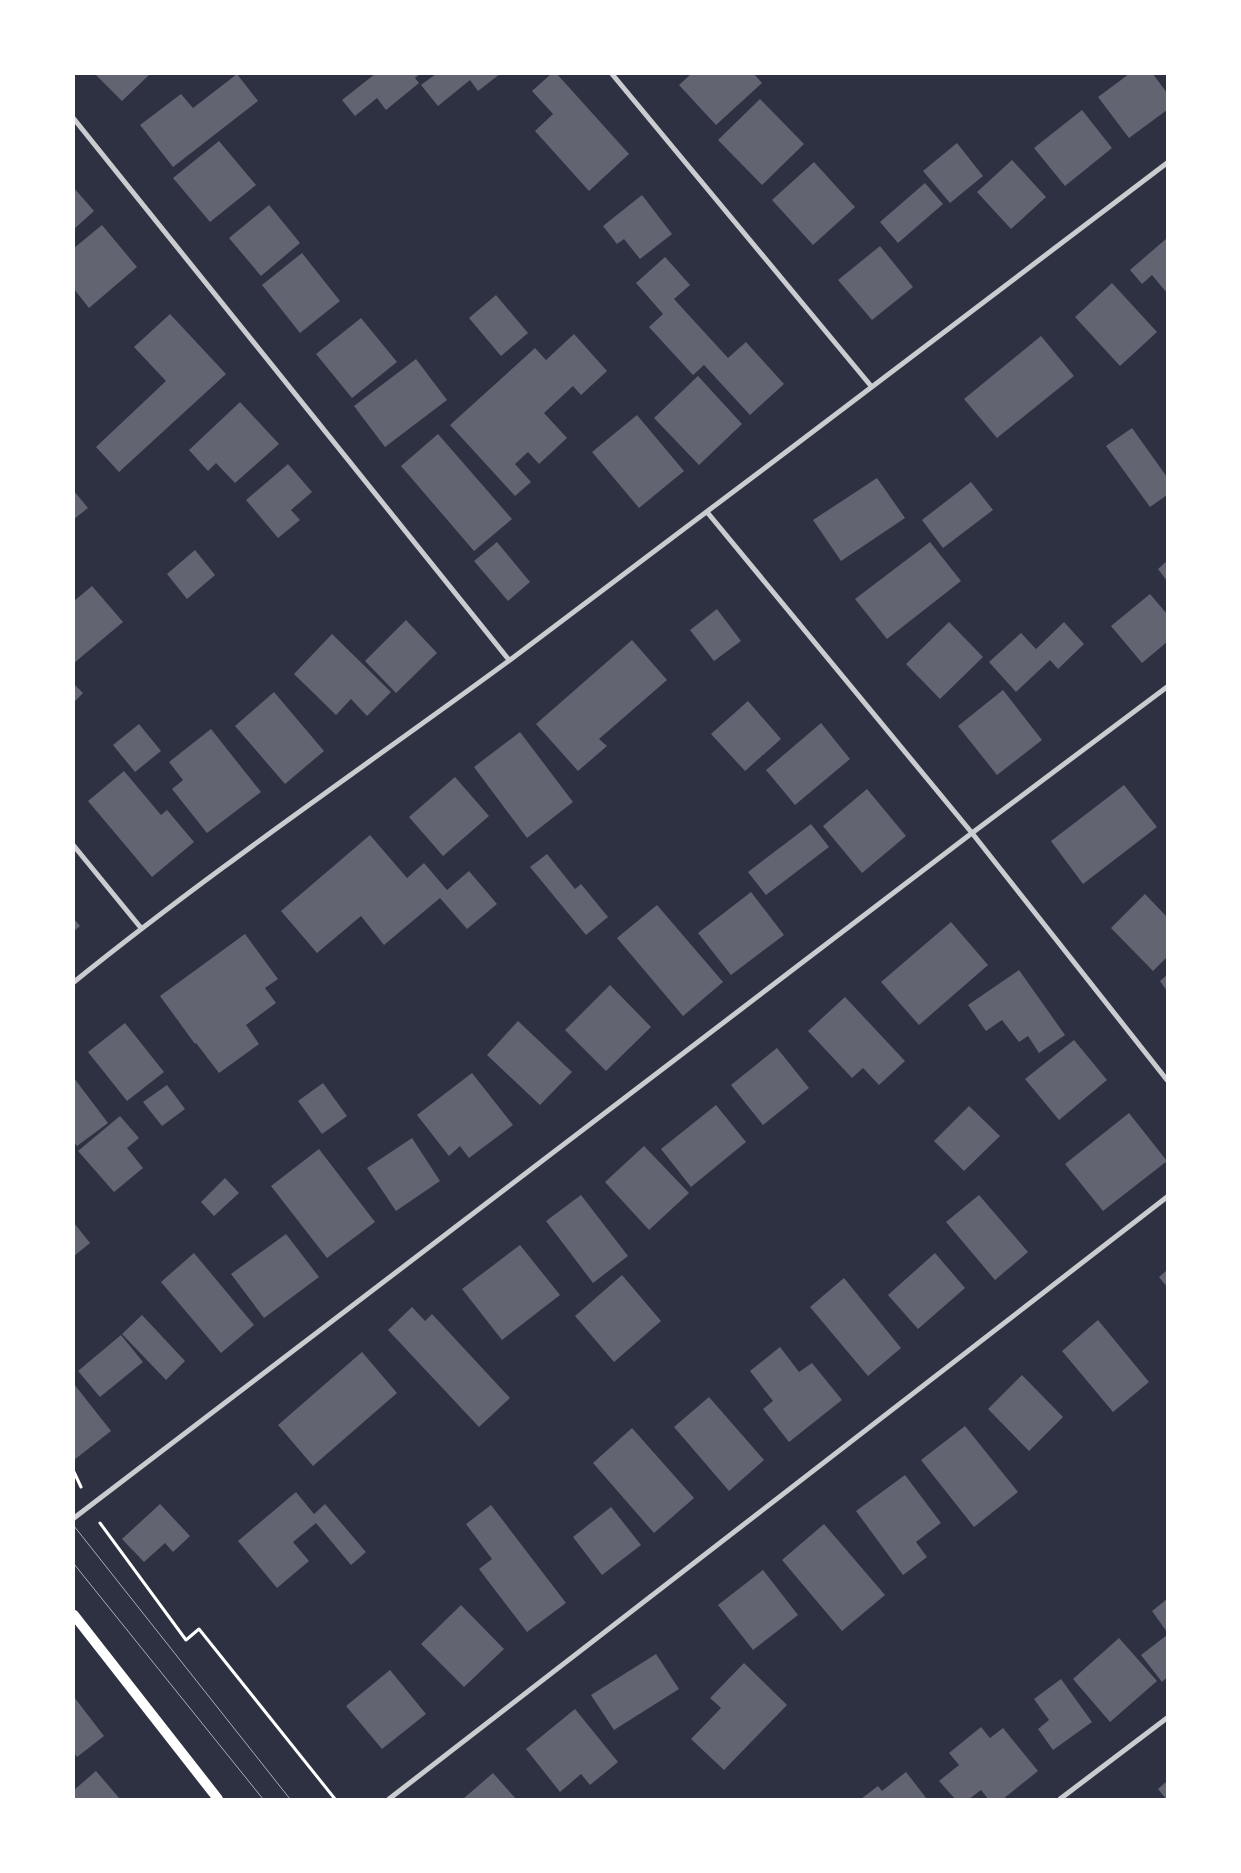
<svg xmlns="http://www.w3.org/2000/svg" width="1241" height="1873" font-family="'Work Sans',sans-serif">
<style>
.building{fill:#626471}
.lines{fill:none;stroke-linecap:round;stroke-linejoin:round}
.path{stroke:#fff;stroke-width:3}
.minor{stroke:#caccd0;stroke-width:5}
.secondary{stroke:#fff;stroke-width:10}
.tram{stroke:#abadb3;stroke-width:1}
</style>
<rect width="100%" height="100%" fill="#2d3142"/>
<path class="building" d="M95,74H150L122,101Z
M237,74L258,101L173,167L140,125L181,94L193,108Z
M375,74H420L415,78L419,83L386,110L377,98L355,116L342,100Z
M436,74H500L478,91L470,80L438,106L421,85Z
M551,74H557L629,154L589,191L535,131L553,114L532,91Z
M691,74H754L762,83L716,125L679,85Z
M1129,74H1153L1167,93V110L1129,138L1098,97Z
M760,99L804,144L762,185L718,140Z
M1082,110L1112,148L1065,186L1034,148Z
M219,141L256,185L210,222L173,178Z
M957,143L983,176L950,203L923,171Z
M1012,160L1046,197L1011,229L977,192Z
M814,162L855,207L813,245L772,200Z
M925,183L943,204L898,243L880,222Z
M74,188L94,211L74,229Z
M642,195L672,234L640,259L624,239L617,244L603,226Z
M269,205L300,243L261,276L229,238Z
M102,225L137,267L89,308L74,289V248Z
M1167,238V293L1152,275L1142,284L1130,270Z
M880,246L913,287L872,320L838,280Z
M302,253L340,301L300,333L262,285Z
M665,257L690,285L674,299L728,358L746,342L784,384L750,415L704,365L693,375L649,327L663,314L636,283Z
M1112,283L1157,332L1120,366L1075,317Z
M496,295L528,333L501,356L469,318Z
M170,314L226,374L119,472L96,447L166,381L134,347Z
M361,318L397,362L352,398L316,354Z
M574,334L607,371L581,395L573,386L544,413L567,438L539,464L528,452L515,464L531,482L515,496L450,425L535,348L546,360Z
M1041,336L1074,376L997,438L964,399Z
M416,359L447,400L385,447L354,406Z
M698,376L742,424L699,465L654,418Z
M240,402L279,444L235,483L216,463L208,471L189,450Z
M637,415L684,471L639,508L592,452Z
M1132,428L1167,477V495L1150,507L1106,446Z
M438,434L512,519L474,551L401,466Z
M288,464L312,492L291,510L300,520L278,538L246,500Z
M877,478L905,518L841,561L813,520Z
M971,482L993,510L943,548L922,520Z
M74,491L88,508L74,519Z
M497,542L530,582L508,601L474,561Z
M930,542L961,581L887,639L855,599Z
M195,550L215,575L187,599L167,574Z
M1167,561V581L1158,569Z
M92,586L123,622L74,663V601Z
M1150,594L1167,614V642L1142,663L1111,626Z
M717,609L741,641L714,661L690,630Z
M406,620L437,653L396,693L365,661Z
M949,622L983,657L940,699L906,664Z
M1064,622L1084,644L1058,669L1050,660L1016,692L989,662L1021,633L1036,649Z
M332,634L391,692L367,716L351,699L336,715L294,674Z
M632,640L667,680L599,739L607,746L578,771L536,724Z
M74,684L83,693L74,702Z
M1003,690L1042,740L997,775L958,726Z
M274,692L324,751L285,784L235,726Z
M748,701L781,739L745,771L711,734Z
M821,723L850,759L795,805L766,770Z
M139,724L161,751L135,772L113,745Z
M211,729L261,792L207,833L172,789L183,780L169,762Z
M520,732L573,802L527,838L474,767Z
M124,771L161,815L167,810L194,842L152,877L88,801Z
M455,777L489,816L443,856L409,817Z
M1124,785L1157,827L1083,884L1051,841Z
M867,789L906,836L862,873L823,826Z
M811,824L829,847L766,895L748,872Z
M370,835L407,878L424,863L447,890L469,871L497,904L467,929L440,898L384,945L361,916L317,953L281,911Z
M547,854L575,889L581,884L608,917L586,935L530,867Z
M751,892L784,935L731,975L698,933Z
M1145,894L1167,917V957L1153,971L1111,928Z
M657,905L723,982L683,1016L617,938Z
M74,919L80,926L74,931Z
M951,922L988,965L919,1025L881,982Z
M245,934L278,979L265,988L276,1003L246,1025L259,1044L219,1073L196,1043L195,1044L160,996Z
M1019,970L1065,1035L1039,1053L1028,1036L1019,1042L1002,1020L986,1031L968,1005Z
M1167,975V991L1160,981Z
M610,985L651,1027L606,1071L565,1030Z
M845,997L905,1061L879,1085L863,1068L852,1078L808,1031Z
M518,1021L572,1072L540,1105L487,1055Z
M125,1023L164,1072L127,1101L88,1052Z
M1074,1040L1107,1080L1059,1120L1025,1079Z
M777,1048L809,1088L763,1125L731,1085Z
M472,1073L513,1125L469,1158L460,1146L449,1156L417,1115Z
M74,1078L108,1123L77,1146L74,1142Z
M323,1083L347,1116L322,1134L298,1101Z
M167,1085L185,1109L162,1126L143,1102Z
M716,1105L746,1142L691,1187L661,1149Z
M969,1106L1000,1136L964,1171L934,1141Z
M1129,1113L1167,1161L1103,1211L1065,1164Z
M120,1116L139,1138L127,1148L143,1168L114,1192L78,1151Z
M412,1138L440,1181L396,1211L367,1168Z
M644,1146L689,1193L649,1230L605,1182Z
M319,1149L375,1222L327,1258L271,1186Z
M225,1178L239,1193L214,1216L201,1202Z
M581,1195L628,1256L593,1283L546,1221Z
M979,1195L1028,1252L995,1280L946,1222Z
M74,1223L90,1243L74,1256Z
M286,1234L319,1277L264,1318L231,1274Z
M520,1245L560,1295L502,1340L462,1289Z
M194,1253L254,1325L221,1353L161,1282Z
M935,1253L965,1288L918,1329L888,1295Z
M1167,1270V1287L1159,1277Z
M622,1275L661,1321L614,1362L575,1316Z
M844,1278L901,1348L868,1376L810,1307Z
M412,1307L425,1321L432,1314L510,1398L479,1427L388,1330Z
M142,1315L185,1361L166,1380L122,1334Z
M1098,1320L1149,1382L1113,1412L1062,1351Z
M121,1335L143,1362L100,1397L78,1371Z
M780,1347L799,1372L812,1363L842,1400L789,1442L763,1409L773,1401L750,1371Z
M362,1352L397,1393L313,1466L278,1425Z
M1022,1375L1063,1417L1029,1451L988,1409Z
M74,1384L111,1431L74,1460Z
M709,1397L764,1460L729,1491L674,1427Z
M965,1426L1018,1492L974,1527L921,1460Z
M632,1428L694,1498L654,1533L593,1463Z
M905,1475L941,1523L916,1542L927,1557L903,1575L856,1511Z
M296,1492L314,1514L325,1504L366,1552L351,1565L316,1523L293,1542L309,1561L277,1588L238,1541Z
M160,1504L190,1536L173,1552L165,1543L144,1562L122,1539Z
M491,1505L566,1603L527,1632L479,1569L492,1559L466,1524Z
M611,1507L641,1545L602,1575L573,1537Z
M824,1524L885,1595L842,1631L782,1560Z
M763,1570L798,1615L753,1650L718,1605Z
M1167,1599V1632L1152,1611Z
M461,1605L504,1649L464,1687L421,1644Z
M1167,1635V1677L1162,1682L1141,1655Z
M1119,1638L1157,1681L1110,1722L1073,1679Z
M656,1654L679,1689L614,1730L591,1695Z
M744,1663L787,1705L724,1770L691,1739L721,1708L710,1698Z
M390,1670L426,1714L382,1749L346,1706Z
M1061,1679L1092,1722L1053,1750L1038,1729L1049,1720L1034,1699Z
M74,1697L104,1736L77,1757L74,1753Z
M575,1709L618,1762L590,1785L581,1774L560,1792L526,1749Z
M981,1727L990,1738L1003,1728L1038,1771L1003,1799H988L981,1790L969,1799H955L939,1781L959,1765L949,1753Z
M96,1771L120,1799H74V1790Z
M906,1772L927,1799H861L878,1786L882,1791Z
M493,1773L516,1799H463Z
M1167,1781V1799H1166L1158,1789Z"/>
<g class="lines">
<path class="path" d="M74,1472L81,1487
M100,1523L186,1640L199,1629L335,1799"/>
<path class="minor" d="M612,74L871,386
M74,119L509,660
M707,512L972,833L1167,1080
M74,846L141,928
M74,982C214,869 364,767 510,660C730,496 948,328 1167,163
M74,1518L972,833L1167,687
M389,1799L1167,1197
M1060,1799L1167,1718"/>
<path class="secondary" d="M74,1615L218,1799"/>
<path class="tram" d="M74,1526L290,1799
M74,1564L263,1799"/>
</g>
<rect width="1241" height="1873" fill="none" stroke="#ffffff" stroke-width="150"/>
</svg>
